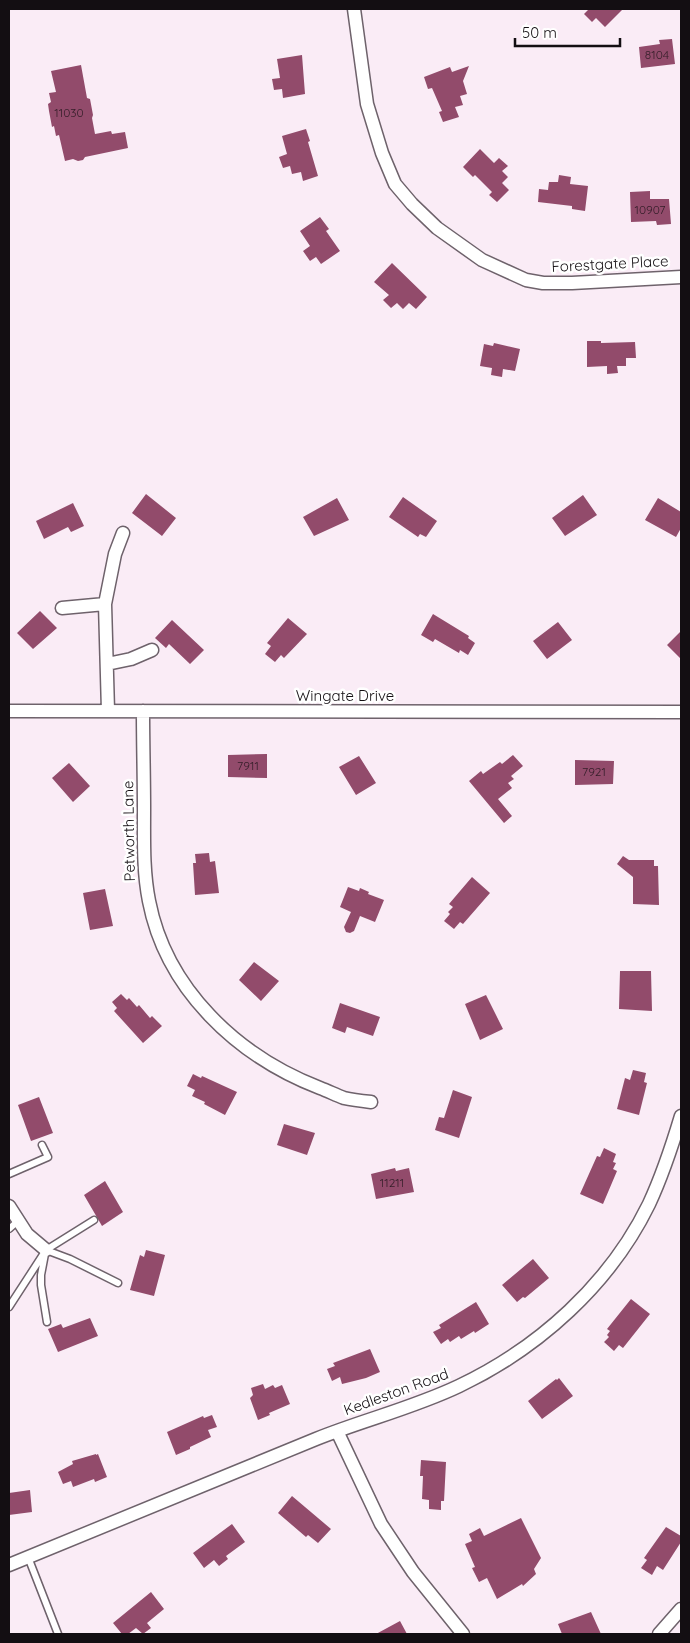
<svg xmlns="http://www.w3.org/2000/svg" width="690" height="1643" font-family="Quicksand,sans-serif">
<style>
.building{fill:#924b6b}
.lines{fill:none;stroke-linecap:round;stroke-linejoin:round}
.service-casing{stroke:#6e626b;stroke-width:9}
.minor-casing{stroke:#6e626b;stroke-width:15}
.service{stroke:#fff;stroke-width:6}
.minor{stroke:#fff;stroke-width:12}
.labels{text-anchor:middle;stroke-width:5;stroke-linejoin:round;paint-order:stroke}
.number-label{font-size:12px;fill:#331d28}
.street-label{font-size:15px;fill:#130e12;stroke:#fff}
</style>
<rect width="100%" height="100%" fill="#faecf6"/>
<path class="building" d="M587,9H623L605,27L596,18L592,22L584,14L588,10Z
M672,39L675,64L641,68L639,47L660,44L659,40Z
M302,55L305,94L283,98L282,89L274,90L272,79L280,78L277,59Z
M81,65L87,98L90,99L93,115L92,118L95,134L111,131L112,134L125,132L128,148L85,157L83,160L78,161L73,159L65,161L59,135L56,136L54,126L52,127L49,111L48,104L51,102L49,93L56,92L51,71Z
M469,66L463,81L467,94L460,96L463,105L455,107L459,117L443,122L439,112L442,111L432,88L428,89L424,77L450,67L452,72Z
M306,129L310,141L308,142L318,176L303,181L301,172L292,174L290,166L283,168L279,157L287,154L282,136Z
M480,149L494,163L499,158L508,166L502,171L508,177L502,183L509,190L497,202L489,195L492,192L475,175L473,177L463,167Z
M559,175L571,177L570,184L588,186L585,211L572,209V206L538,202L539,189L548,190L549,182H558Z
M650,191V199H669L671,224L657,225L656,221L631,222L630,192Z
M320,217L329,229L326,231L340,251L321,264L316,257L310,261L303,251L310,246L300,231Z
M392,263L427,297L416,309L409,303L403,309L397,303L391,308L383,300L389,295L374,282Z
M587,341H601V343L635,342L636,358H626V366H617L618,373L607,374V366L587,367Z
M494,343L520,349L515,371L503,369L502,377L491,375L492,368L480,366L484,344L493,346Z
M146,494L176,518L162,536L132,513Z
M583,495L597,515L565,536L552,518Z
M403,497L437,521L426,537L420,534L418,537L389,517Z
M337,498L349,520L314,536L303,517Z
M658,498L681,512V528L676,537L645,520Z
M73,503L84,526L71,532L68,527L44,539L36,521Z
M40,611L57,628L33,649L17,633Z
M433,614L469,636L468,638L475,643L468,655L460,650L459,653L435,639L433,642L421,635Z
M288,618L307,634L284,658L281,655L275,662L265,654L271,646L267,643Z
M172,620L204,650L190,664L169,644L166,648L155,638Z
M558,622L572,640L547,659L533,641Z
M681,631V659L667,645Z
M267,754V778L228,777V755Z
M513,755L523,766L511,776L514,779L508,783L512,788L498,799L512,816L504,823L469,781L481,771L483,774L500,762L502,764Z
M359,756L376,783L356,795L339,767Z
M575,760L614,761L613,784L575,785Z
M69,763L90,786L73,802L52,778Z
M209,853L210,862L215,861L219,893L195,895L193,863H196L195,854Z
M623,856L629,860H654V866H658L659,905L633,904V877L617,864Z
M472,877L490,893L463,924L460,922L454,929L444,921L450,914L448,912L453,907L449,904Z
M348,887L359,891L360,888L369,892L368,894L384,900L375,922L360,916L354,931L350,933L346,932L344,927L351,912L340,907Z
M105,889L113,926L90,930L83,893Z
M254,962L279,981L261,1001L239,980Z
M620,971H651L652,1011L619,1009Z
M121,994L127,1000L129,998L137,1007L139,1005L150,1018L152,1016L162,1026L143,1043L114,1011L117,1008L112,1002Z
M486,995L503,1029L480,1040L465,1004Z
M340,1003L380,1017L373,1036L347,1027L345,1033L332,1028Z
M633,1070L646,1073L644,1082L647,1083L639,1115L617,1109L625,1078L630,1080Z
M193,1074L201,1078L202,1076L237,1092L225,1115L204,1104L205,1102L192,1096L195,1090L187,1086Z
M453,1090L472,1097L459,1138L435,1130L439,1117L444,1118Z
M39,1097L53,1133L31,1141L18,1105Z
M284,1124L315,1133L307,1155L277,1145Z
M604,1148L616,1154L613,1162L616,1163L613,1169L617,1171L603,1204L580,1194L597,1156L600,1157Z
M395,1168L396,1171L409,1168L414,1192L376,1199L371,1174Z
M105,1181L123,1212L102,1226L84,1195Z
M146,1250L165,1255L154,1296L130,1290L140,1255L144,1257Z
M533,1259L549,1278L525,1298L523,1297L517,1302L502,1285Z
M631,1299L650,1314L623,1348L619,1345L614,1351L604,1342L609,1337L607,1335L610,1331L607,1329Z
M476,1302L489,1324L475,1333L474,1331L461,1339L459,1336L450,1342L448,1339L441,1344L433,1332L441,1328L439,1325Z
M90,1318L98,1336L58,1352L48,1329L61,1324L63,1328Z
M370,1349L380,1372L366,1378L342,1384L340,1377L332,1381L327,1369L335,1366L333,1363Z
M559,1378L573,1396L542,1419L528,1401L556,1379L557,1380Z
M263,1384L265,1389L273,1385L275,1388L282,1385L290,1404L269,1413L270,1415L258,1420L250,1398L253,1395L251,1388Z
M212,1415L217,1427L208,1430L211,1437L190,1447V1449L176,1455L167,1432L203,1416L204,1418Z
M96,1454V1455L98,1454L107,1477L95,1482L94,1479L73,1487L71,1481L63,1484L58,1472L73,1464L72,1461Z
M421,1460L446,1462L444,1501H441V1510L429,1509V1500L422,1499L423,1476H420Z
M30,1490L32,1512L9,1515V1493Z
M292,1496L331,1529L318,1543L308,1535L306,1537L278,1513Z
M521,1518L541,1558L534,1569L536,1574L523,1586L522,1584L497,1599L487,1578L479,1582L472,1568L475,1567L465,1544L472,1541L469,1534L480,1528L484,1536Z
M232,1524L245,1542L226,1556L228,1559L219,1566L214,1560L204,1568L193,1553Z
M666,1527L681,1536V1542L663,1570L657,1566L652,1575L641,1568L647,1560L644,1558Z
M151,1592L164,1609L147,1623L151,1628L143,1634L136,1628L128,1634H122L113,1623Z
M591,1612L601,1634H562L558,1624Z
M400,1621L407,1634H376Z"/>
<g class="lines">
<g class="service-casing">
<path id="service" d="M9,1174L48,1157L42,1145
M9,1229L18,1221
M46,1250L70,1259L118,1283
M45,1254L41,1275V1285L47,1322
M9,1307L46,1250L94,1220
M28,1557L58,1634"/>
</g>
<g class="minor-casing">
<path id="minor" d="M354,9L367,104L382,153L395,184L412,204L437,228L482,260L526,280L543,283H572L681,277
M62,608L105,604
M107,664L131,659L152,650
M9,711L681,712
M108,711L105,604L115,554L123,533
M143,711C143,744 144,777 144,810C144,840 143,871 149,901C166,989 237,1056 320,1088C328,1091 336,1095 344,1098C353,1100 362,1101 371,1102
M9,1206L27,1234L46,1250
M337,1431L381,1524L413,1572L463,1634
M9,1565C111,1523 213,1481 316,1439C363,1420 413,1408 459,1386C539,1348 610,1284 649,1204C662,1176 672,1146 681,1116
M659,1634L681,1609"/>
</g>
<use href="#service" class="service"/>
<use href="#minor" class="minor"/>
</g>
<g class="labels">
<g class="number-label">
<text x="657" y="59">8104</text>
<text x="69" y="117">11030</text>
<text x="650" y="214">10907</text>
<text x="248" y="770">7911</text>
<text x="594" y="776">7921</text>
<text x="392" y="1187">11211</text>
</g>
<g class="street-label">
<text transform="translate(610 264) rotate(-3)" y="5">Forestgate Place</text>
<text x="345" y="701">Wingate Drive</text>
<text transform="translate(129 831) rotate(-91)" y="5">Petworth Lane</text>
<text transform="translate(396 1392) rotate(-20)" y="5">Kedleston Road</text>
</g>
</g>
<rect width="690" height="1643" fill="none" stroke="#130e12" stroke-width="20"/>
<path d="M515 38v8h105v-8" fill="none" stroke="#130e12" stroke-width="2.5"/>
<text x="522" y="38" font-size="15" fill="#130e12" stroke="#ffffff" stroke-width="4" paint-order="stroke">50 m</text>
</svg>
